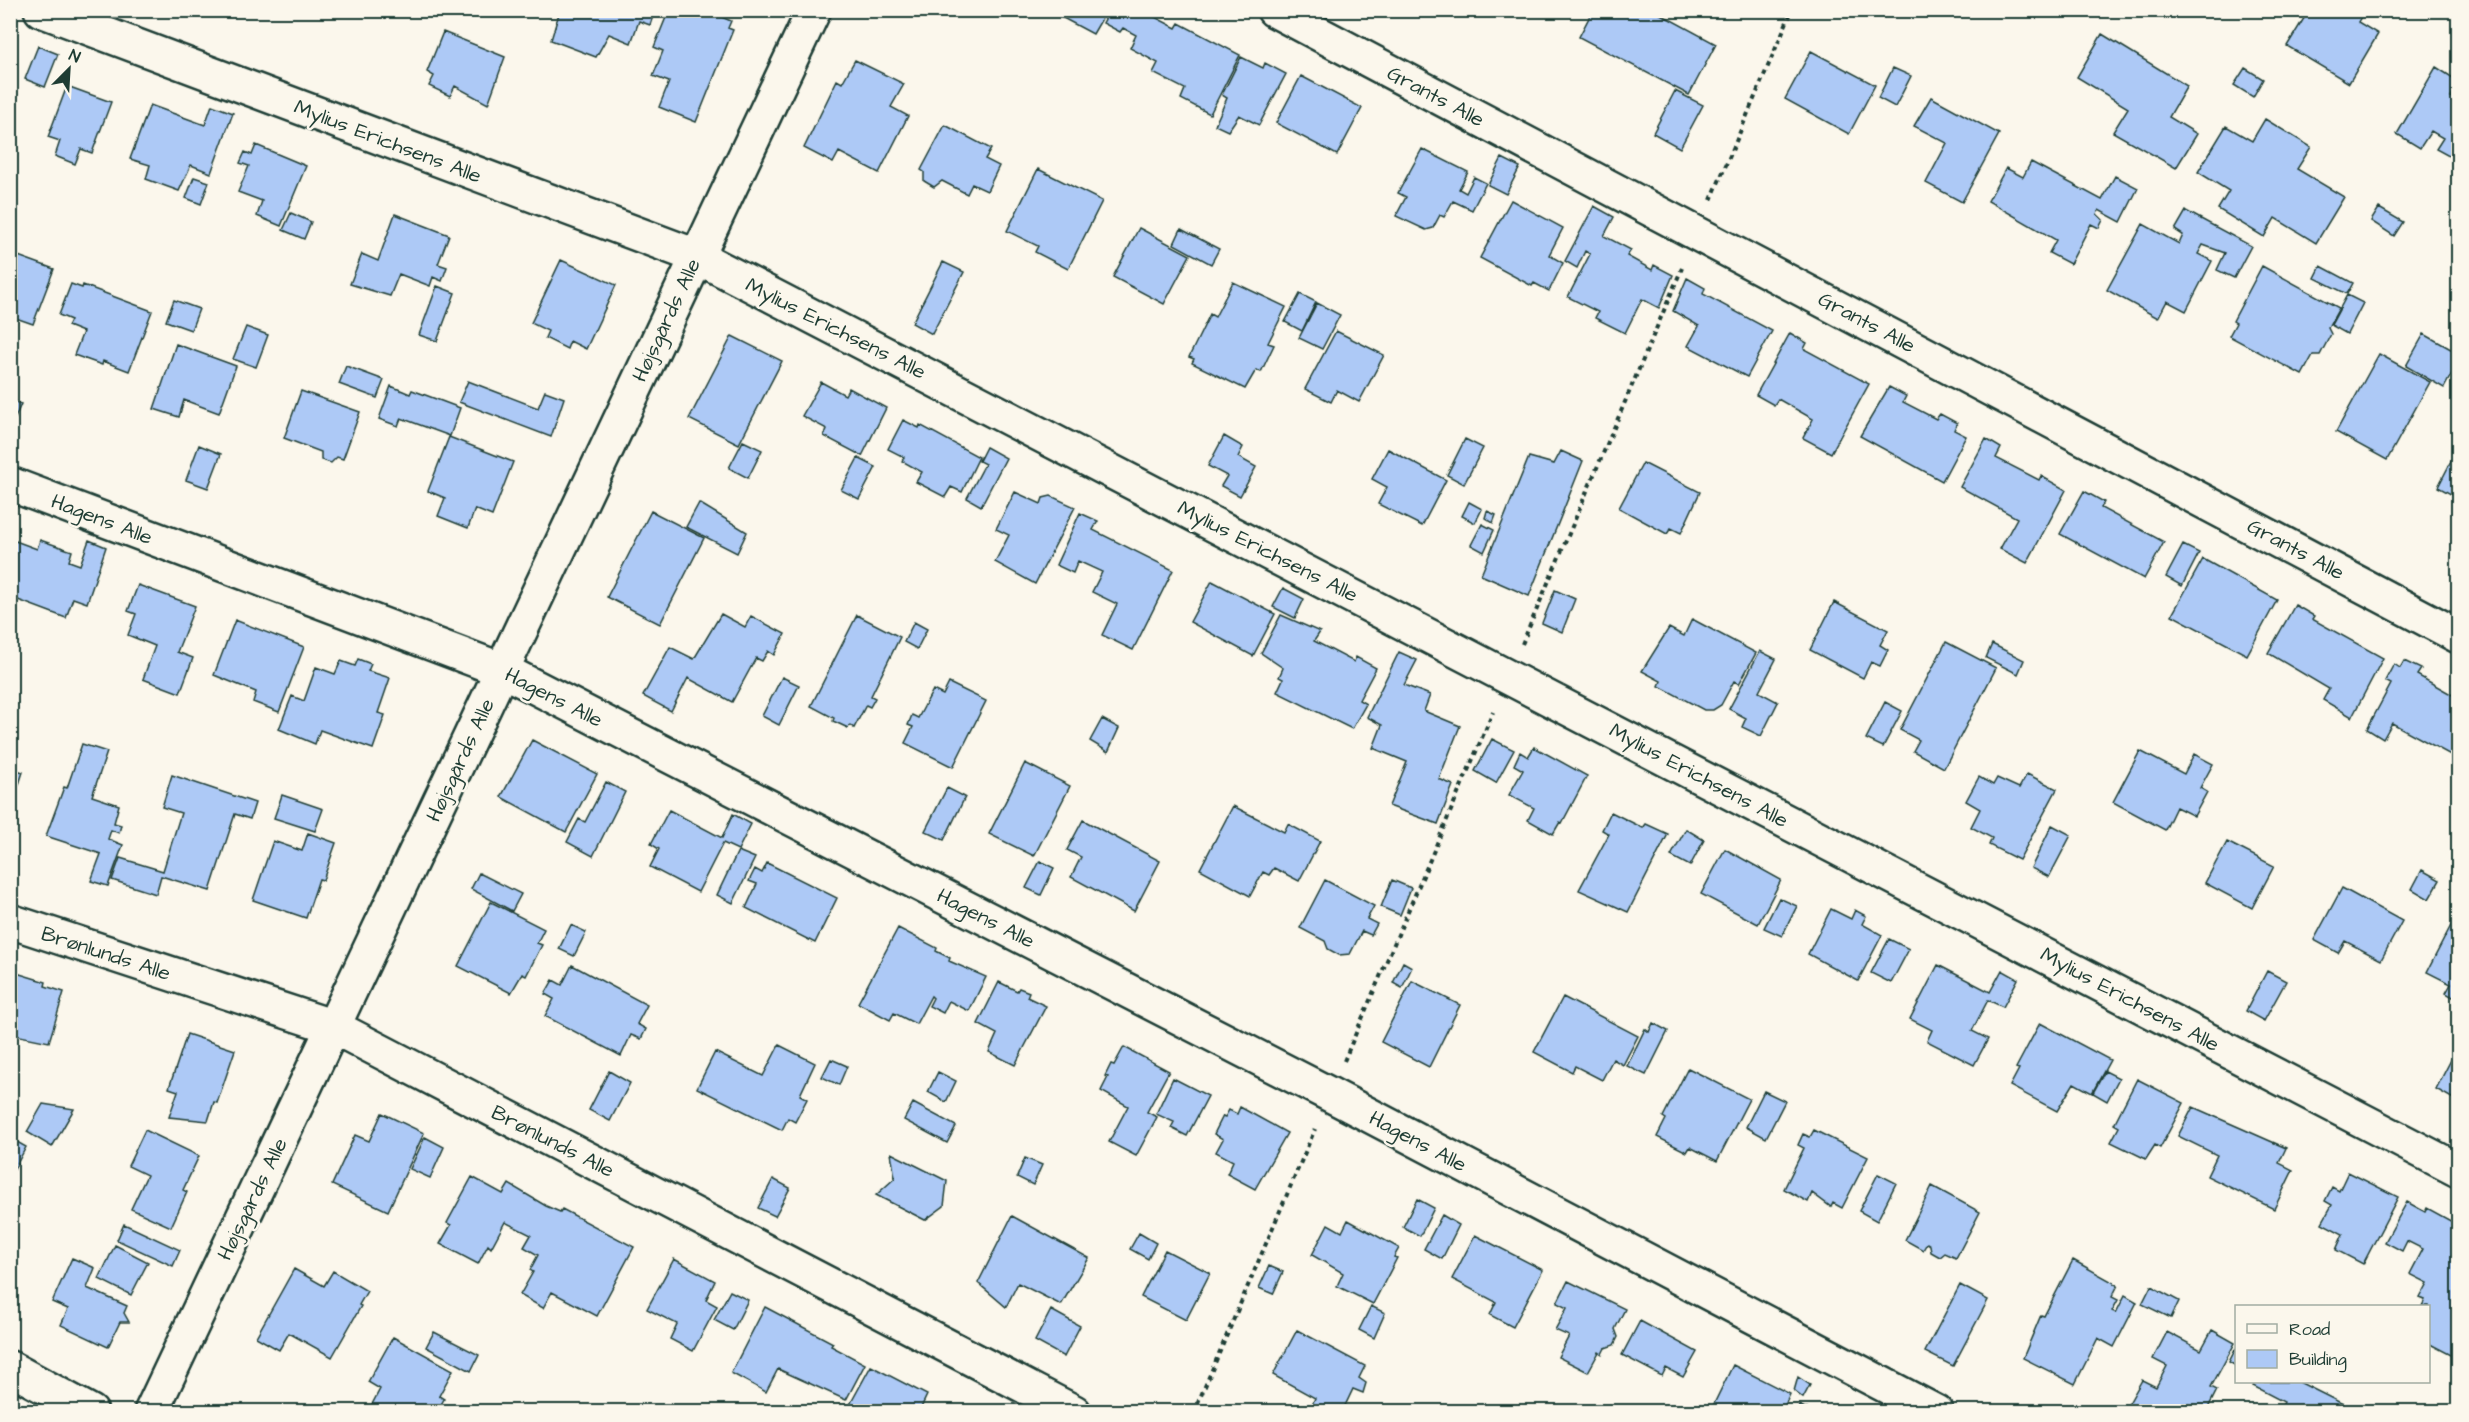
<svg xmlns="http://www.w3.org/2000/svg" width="2469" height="1422" font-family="'Architects Daughter',sans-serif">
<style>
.building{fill:#adc9f6;stroke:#1f3d34;stroke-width:1.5}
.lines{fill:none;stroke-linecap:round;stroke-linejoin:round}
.street-casing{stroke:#1f3d34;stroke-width:38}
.path{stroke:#1f3d34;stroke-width:4;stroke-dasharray:4.5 4.5;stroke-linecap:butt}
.street{stroke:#fbf7ec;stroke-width:33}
.labels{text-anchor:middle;stroke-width:5;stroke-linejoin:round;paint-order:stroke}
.street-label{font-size:21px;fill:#1f3d34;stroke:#fbf7ec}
</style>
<rect width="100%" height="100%" fill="#fbf7ec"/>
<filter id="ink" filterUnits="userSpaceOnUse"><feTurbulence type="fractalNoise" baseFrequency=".0167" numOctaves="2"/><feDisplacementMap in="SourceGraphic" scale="12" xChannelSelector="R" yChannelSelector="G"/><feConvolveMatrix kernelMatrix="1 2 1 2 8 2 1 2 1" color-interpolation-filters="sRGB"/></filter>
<g filter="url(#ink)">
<path class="building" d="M560,10H655L650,25L639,21L631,43L609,34L596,57L551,40Z
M669,10H683L699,16L701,10H705L731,21L728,28L733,30L696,122L659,107L669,82L653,76L663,51L654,47Z
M1048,10H1107L1093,34Z
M1110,10H1149L1147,13L1176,28L1179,23L1240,55L1210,114L1181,99L1185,89L1153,73L1158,63L1130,48L1136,35L1123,28L1120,32L1103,23Z
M1593,10H1653L1716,44L1689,95L1579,37Z
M2309,10H2354L2362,15L2358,22L2378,34L2349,83L2287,46Z
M443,32L505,57L488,104L455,86L450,96L429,86L434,76L427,72Z
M2102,34L2187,86L2169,117L2197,134L2176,168L2113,132L2128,108L2077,77Z
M38,46L58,54L45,87L25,79Z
M1811,51L1875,85L1849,134L1785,99Z
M1241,57L1263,68L1265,63L1286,74L1259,125L1239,115L1228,131L1215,125L1227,98L1222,95Z
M855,60L904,84L891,107L908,116L879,173L839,152L833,163L804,148L837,80L842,83Z
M2436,67L2458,81L2451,97L2458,101V161L2436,149L2443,138L2431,131L2420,148L2397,134Z
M1893,68L1911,76L1895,107L1878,98Z
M2245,68L2263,79L2253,97L2234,85Z
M1301,76L1362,108L1337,155L1276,123Z
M67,86L111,102L92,153L81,149L75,164L55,156L60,141L48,137Z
M1675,91L1703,105L1680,148L1653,133Z
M1931,97L1999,134L1962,202L1926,183L1947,143L1914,126Z
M150,105L205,125L212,105L233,113L211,173L191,165L179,191L146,179L150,165L130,159Z
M2265,119L2311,147L2297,169L2344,197L2316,243L2275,218L2264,237L2218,209L2229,191L2198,172L2226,126L2252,141Z
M945,125L991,149L985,159L999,166L987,191L972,184L967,194L942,181L934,187L924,181V172L921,170Z
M256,145L306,166L281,226L257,216L262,201L238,192L249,166L240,163L245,152L252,155Z
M1422,149L1468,172L1459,189L1466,193L1474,177L1486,183L1472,210L1453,201L1444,217L1440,215L1433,228L1426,230L1396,216L1406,197L1398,193Z
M1502,158L1520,167L1506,194L1488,185Z
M2031,162L2102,200L2115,176L2138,188L2121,222L2099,210L2097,214L2103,220L2099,228L2091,224L2070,264L2049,253L2056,240L1988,201L2006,168L2023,177Z
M1038,169L1102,201L1068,269L1035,252L1038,246L1007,231Z
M194,177L209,182L201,204L186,198Z
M1511,200L1563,228L1549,255L1563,263L1549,291L1534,283L1532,286L1480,258Z
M1594,206L1614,217L1604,236L1631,250L1627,256L1652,270L1654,265L1673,275L1659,308L1642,299L1625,333L1595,318L1598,312L1568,297L1590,254L1585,251L1577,268L1565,261Z
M2379,208L2403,222L2394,236L2371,221Z
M2186,211L2251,246L2234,278L2217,270L2225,253L2203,245L2198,254L2212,261L2186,311L2167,301L2158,318L2107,290L2143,224L2179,244L2183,235L2175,230Z
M291,213L311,222L304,239L283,230Z
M395,214L449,235L438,264L447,267L442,281L433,277L430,286L399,274L390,296L350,284L362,254L378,261Z
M1139,228L1190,255L1164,304L1113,277Z
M1181,229L1219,249L1211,264L1174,244Z
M10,253L54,269L33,324L10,316Z
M561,260L616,285L586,349L570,341L567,349L545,338L548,331L531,323Z
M943,262L964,272L932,334L912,323Z
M2262,266L2339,308L2328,328L2331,334L2320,355H2313L2302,375L2229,336L2236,323L2233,321Z
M2321,266L2353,283L2347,294L2315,278Z
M1687,278L1705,288L1703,294L1772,331L1747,377L1688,346L1699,326L1673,311Z
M1233,282L1286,307L1268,343L1274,345L1261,372L1256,370L1245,389L1192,363L1194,359L1189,357L1210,314L1215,317Z
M71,284L82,288L83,285L152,311L129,371L103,361L102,365L74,355L83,332L68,326L71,320L59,315Z
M437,286L455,293L437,341L419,335Z
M1300,294L1316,302L1302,331L1285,322Z
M2347,295L2363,303L2347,334L2331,325Z
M174,300L199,309L191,330L166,321Z
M1317,303L1340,315L1322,349L1299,338Z
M246,327L268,335L256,367L233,359Z
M1336,331L1384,355L1359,402L1337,390L1331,402L1305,389Z
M1790,333L1807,343L1804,349L1869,384L1831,453L1803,438L1813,419L1778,399L1774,405L1756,395Z
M2424,334L2458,353V362L2444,388L2406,366Z
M732,336L782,361L739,444L689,419Z
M176,344L236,366L219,413L184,400L179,417L154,409Z
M2379,354L2430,382L2387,460L2336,432Z
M346,366L384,380L377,398L339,384Z
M468,381L538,408L545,391L564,398L551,437L459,402Z
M821,382L845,395L849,388L886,408L862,456L824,436L827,429L802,416Z
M391,386L410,394L412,390L460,408L450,436L401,418L398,426L379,419Z
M1889,387L1906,396L1903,402L1936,419L1940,414L1957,423L1954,430L1966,436L1942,481L1860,436Z
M301,391L360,412L343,459L337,457L331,463L321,460V452L284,438Z
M10,400L21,404L10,430Z
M903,420L919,428L920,425L979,457L962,492L951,487L945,497L916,482L922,472L902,461L904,457L888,449Z
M1224,436L1243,447L1238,457L1256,467L1240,496L1221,486L1227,476L1208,466Z
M449,437L513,462L492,516L475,509L468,528L438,516L445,498L428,491Z
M1465,439L1483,448L1464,484L1447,475Z
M1986,439L2001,448L1996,458L2039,480L2041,476L2066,490L2027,563L2000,549L2017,518L1960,487Z
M743,441L762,450L748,478L729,468Z
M199,445L221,454L208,488L186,480Z
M986,447L1006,458L981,506L967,498L985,464L979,461Z
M2458,448V498L2438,487Z
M1388,449L1446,480L1422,526L1378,504L1387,487L1372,479Z
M1561,451L1583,461L1529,596L1481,575L1529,457L1554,464Z
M858,458L876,467L859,499L841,490Z
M1643,463L1700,492L1681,533L1671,528L1667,534L1619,508Z
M2084,491L2104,502L2101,508L2164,542L2144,579L2060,534Z
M1015,492L1041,504L1043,498L1051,496L1075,507L1035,584L995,562L1009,535L996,529Z
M1469,502L1482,509L1475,523L1462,516Z
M699,503L747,532L737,553L686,527Z
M651,511L704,538L660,624L607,597Z
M1487,511L1496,515L1493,523L1485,518Z
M1080,513L1098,521L1093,530L1173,570L1133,650L1102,635L1117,604L1092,592L1102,572L1078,561L1073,573L1056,565Z
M1482,524L1494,530L1484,552L1471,545Z
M10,539L37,549L40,540L72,551L69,561L80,565L89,540L106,547L87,603L73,598L66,618L10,597Z
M2183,545L2199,553L2182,586L2166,577Z
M2203,559L2277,600L2247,655L2172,615Z
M1212,581L1275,614L1253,656L1190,622Z
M138,585L195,606L177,652L193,658L180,693L143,679L155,646L128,635L136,614L128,611Z
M1283,588L1304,599L1295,618L1273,607Z
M1555,590L1575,599L1562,632L1542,623Z
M1834,602L1888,630L1880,645L1888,650L1880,666L1871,662L1863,678L1810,650Z
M2295,605L2314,616L2312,619L2383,658L2352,717L2323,700L2329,689L2268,653Z
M721,614L745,627L751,616L785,634L774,655L768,651L762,661L756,658L732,702L688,678L671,711L643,696L670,647L694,659Z
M857,615L900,637L871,696L875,698L870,707L866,705L854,728L850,725L848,728L833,721L834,718L811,706Z
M1281,615L1320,632L1314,641L1354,662L1356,657L1376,668L1359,700L1366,704L1352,729L1277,692L1283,679L1279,677L1283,668L1261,653Z
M1692,619L1756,653L1739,684L1734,681L1721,705L1713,710H1704L1659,686L1661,681L1642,671L1669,628L1684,636Z
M235,620L304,647L279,712L253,702L256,692L214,675Z
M914,622L927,629L917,649L904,642Z
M1946,642L1996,668L1944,768L1913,751L1919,740L1900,730Z
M1992,644L2024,660L2018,674L1986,658Z
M1760,651L1776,659L1759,692L1778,702L1761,736L1742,727L1746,718L1729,709Z
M1399,652L1417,660L1404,685L1430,695L1424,711L1460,726L1439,779L1453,785L1438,824L1389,806L1407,762L1373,748L1382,725L1367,717Z
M358,659L371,664L368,671L390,678L378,713L385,715L373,749L320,730L315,744L279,729L292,696L304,701L316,667L335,674L341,661L355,666Z
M2404,661L2421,669L2417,675L2458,698V759L2392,723L2383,739L2367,729L2391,684L2385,681L2394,664L2400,668Z
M782,677L799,685L779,725L762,716Z
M949,683L986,701L953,767L905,743L913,727L908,725L912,715L918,718L933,690L943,695Z
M1885,702L1902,711L1883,747L1866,739Z
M1102,719L1119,728L1108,752L1090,741Z
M1492,739L1514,750L1496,783L1475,771Z
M532,740L597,774L566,832L501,797Z
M82,744L107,752L92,796L119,805L114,823L121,825L119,833L111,830L108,839L123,845L108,886L91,881L101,854L46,836L64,787L67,788Z
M1534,747L1587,776L1562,823L1560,822L1553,834L1528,820L1534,808L1509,795L1523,770L1514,765L1520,752L1528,757Z
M2140,751L2184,774L2194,754L2213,764L2200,788L2207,792L2194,816L2176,807L2165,830L2113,802Z
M1025,763L1070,786L1034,856L989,834Z
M10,768L23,772L12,806H10Z
M2027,774L2057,789L2019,860L1989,845L1992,838L1971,827L1980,809L1966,801L1979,777L1993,785L1997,778L2019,788Z
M172,775L255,803L250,819L235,814L210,891L161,876L156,894L112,880L120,858L163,871L181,813L162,807Z
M606,782L625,792L593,856L567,842L579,819L585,822Z
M947,788L965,797L944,840L925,831Z
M282,795L323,809L315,831L274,818Z
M1233,806L1284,832L1288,824L1320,841L1299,881L1274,868L1269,875L1263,872L1250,896L1200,869Z
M669,810L722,838L733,814L751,824L738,850L723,843L698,892L650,867L659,849L651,844Z
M1611,812L1643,828L1646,824L1668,834L1628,912L1579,890L1609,834L1602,830Z
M1083,820L1160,861L1134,911L1071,877L1081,857L1067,850Z
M2052,825L2071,835L2049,877L2031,868Z
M1686,829L1704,840L1690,866L1671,856Z
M308,833L336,843L323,880L319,879L306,918L253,900L273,841L302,851Z
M2227,842L2274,866L2252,908L2205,883Z
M1725,849L1781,880L1758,924L1701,894Z
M738,851L755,858L733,903L717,895Z
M1040,861L1054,868L1041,895L1026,888Z
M767,863L837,898L815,943L746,908L757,884L749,881L755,869L762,873Z
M2422,870L2440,880L2429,899L2412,889Z
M479,873L521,894L512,911L471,889Z
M1325,880L1374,906L1367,919L1377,924L1371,935L1362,931L1350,954L1339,955L1328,949L1325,941L1300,928Z
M1392,880L1411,888L1400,915L1381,907Z
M2342,888L2402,921L2381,960L2345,941L2338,953L2314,940Z
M1779,898L1797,906L1782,936L1764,928Z
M491,902L544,929L537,943L542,945L526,976L522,974L511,993L458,966Z
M1831,909L1851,919L1855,910L1866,916L1862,924L1882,935L1858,981L1808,954Z
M2458,912V1000L2446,993L2451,984L2427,972Z
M571,925L586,932L574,956L559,949Z
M898,928L937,948L936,951L950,958L949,961L986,977L969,1011L949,1001L943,1013L929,1006L933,998L931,996L916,1024L894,1013L890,1020L858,1003Z
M1889,939L1909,949L1891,983L1871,973Z
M1403,962L1412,967L1402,988L1393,983Z
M572,965L647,1005L637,1024L646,1029L641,1039L631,1035L621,1056L545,1016L554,999L545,994L553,980L562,985Z
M1938,965L1990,992L2002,970L2018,979L2003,1007L1988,1000L1972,1031L1988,1039L1974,1065L1927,1041L1932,1030L1910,1019Z
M10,971L46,982L45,986L64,992L49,1042L10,1034Z
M2267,971L2286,981L2264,1021L2246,1011Z
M1412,981L1460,1005L1429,1067L1381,1042Z
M999,982L1017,991L1019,988L1029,992L1027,997L1046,1006L1015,1065L989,1052L997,1034L978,1024Z
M1563,997L1638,1036L1623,1065L1613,1059L1602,1080L1575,1066L1572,1072L1534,1052Z
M1653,1023L1668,1031L1646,1075L1627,1066L1645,1029L1649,1032Z
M2040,1023L2110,1060L2092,1093L2074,1083L2057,1111L2010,1086L2019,1069L2016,1068Z
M187,1034L235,1050L217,1103L214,1102L208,1121L169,1117L178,1091L169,1088Z
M779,1045L815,1063L800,1095L807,1099L795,1122L788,1118L782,1130L697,1088L715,1052L763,1076Z
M1124,1047L1169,1071L1147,1112L1157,1117L1136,1156L1109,1142L1128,1106L1101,1091L1108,1077L1105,1076L1111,1064L1114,1065Z
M2453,1056L2458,1058L2457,1101L2436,1089Z
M831,1059L847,1066L839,1085L822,1077Z
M1688,1068L1749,1099L1717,1161L1690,1147L1687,1152L1657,1137L1666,1119L1663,1117Z
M609,1071L630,1083L610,1121L589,1110Z
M2105,1071L2119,1078L2107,1101L2093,1093Z
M938,1072L956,1081L946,1102L928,1092Z
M1173,1078L1208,1096L1187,1136L1171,1128L1174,1122L1156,1114Z
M2137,1079L2184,1103L2160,1148L2155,1145L2146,1159L2111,1142L2119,1127L2114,1124Z
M1764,1091L1785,1101L1766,1138L1746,1127Z
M913,1103L956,1126L947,1143L904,1120Z
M43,1104L74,1109L52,1147L27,1132Z
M1240,1107L1287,1133L1255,1189L1227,1174L1233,1161L1216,1152L1223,1139L1214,1134L1223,1116L1225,1117L1229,1110L1237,1114Z
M2193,1107L2286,1148L2279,1163L2293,1170L2274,1209L2207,1176L2217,1155L2178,1136Z
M382,1113L424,1133L388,1211L332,1185L355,1135L369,1141Z
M145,1130L199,1156L183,1190L187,1192L171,1227L131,1209L147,1175L128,1166Z
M1814,1130L1868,1157L1842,1208L1833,1203L1831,1207L1812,1193L1808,1202L1784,1189L1804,1148L1798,1145L1803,1134L1810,1137Z
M425,1137L444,1147L430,1178L410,1169Z
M10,1138L26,1147L10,1177Z
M891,1153L947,1181L944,1206L925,1220L876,1195L895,1178Z
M1025,1158L1042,1165L1033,1185L1017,1177Z
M2348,1172L2398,1197L2363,1264L2336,1250L2343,1234L2322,1223L2332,1205L2325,1201L2332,1187L2339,1191Z
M1878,1174L1896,1183L1877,1221L1859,1211Z
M472,1177L503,1194L509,1184L546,1206L560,1212L562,1209L634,1247L597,1316L552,1292L543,1308L520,1295L533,1272L530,1270L538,1255L524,1247L531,1235L505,1222L491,1248L488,1245L478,1264L440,1244L451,1225L447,1223Z
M773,1179L790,1188L775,1216L758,1208Z
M1932,1186L1980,1212L1956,1258L1945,1253L1940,1257L1931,1252L1930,1245L1927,1243L1923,1250L1905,1240Z
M1417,1199L1434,1208L1420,1236L1403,1227Z
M2407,1202L2425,1212L2427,1208L2458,1225V1345L2453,1356L2428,1343V1306H2422L2425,1300L2420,1298L2428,1283L2410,1274L2423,1249L2407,1241L2402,1251L2385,1242Z
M1442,1215L1459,1225L1442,1259L1424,1249Z
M1012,1216L1089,1258L1061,1305L1018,1283L1006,1307L978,1283Z
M1348,1220L1399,1248L1394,1257L1397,1258L1373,1304L1337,1286L1343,1273L1312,1255L1328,1224L1342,1232Z
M124,1224L180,1250L173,1266L117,1240Z
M1139,1233L1156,1243L1148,1259L1130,1249Z
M1475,1235L1543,1270L1513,1327L1490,1315L1496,1302L1452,1279Z
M115,1245L148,1262L131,1295L99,1279Z
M1165,1250L1210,1273L1186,1320L1141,1297Z
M72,1258L95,1268L87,1288L127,1306L124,1313L129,1322H120L108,1347L61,1325L68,1309L52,1302Z
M674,1259L715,1281L706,1300L717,1306L693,1351L670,1339L677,1324L647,1309Z
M2073,1260L2118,1285L2112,1297L2118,1300L2112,1311L2116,1313L2125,1295L2137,1302L2114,1347L2098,1338L2075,1384L2023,1358L2041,1315L2044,1316Z
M1269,1266L1283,1272L1273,1294L1259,1288Z
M294,1269L324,1286L333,1271L367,1291L359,1305L361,1306L332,1357L289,1333L279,1350L256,1337Z
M1568,1281L1625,1309L1615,1329L1618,1337L1614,1345L1605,1348L1602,1354L1599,1352L1588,1372L1558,1357L1569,1336L1555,1330L1567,1308L1557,1303Z
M1960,1285L1988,1300L1953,1366L1925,1352Z
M2151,1286L2179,1301L2171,1318L2142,1304Z
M730,1291L748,1300L733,1330L714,1320Z
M1371,1306L1385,1313L1374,1338L1359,1330Z
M765,1307L833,1343L831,1346L865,1364L846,1400L778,1369L766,1392L731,1373Z
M1051,1310L1080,1326L1064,1357L1035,1341Z
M1640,1321L1697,1352L1683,1377L1666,1368L1662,1376L1622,1355Z
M1297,1330L1365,1366L1359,1378L1366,1383L1363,1393L1353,1389L1342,1412H1315L1310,1409L1315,1398L1273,1375Z
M2212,1330L2235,1343L2211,1387L2217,1390L2206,1412H2140L2128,1405L2142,1380L2156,1387L2167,1366L2153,1359L2167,1332L2201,1350Z
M434,1332L479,1355L471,1371L426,1347Z
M393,1337L453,1370L439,1396L444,1399L437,1412H368L380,1389L368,1382Z
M2236,1348V1366L2229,1362Z
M1733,1365L1790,1394L1782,1412H1710Z
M871,1366L927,1395L920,1410L923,1412L847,1410Z
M1798,1377L1810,1385L1803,1398L1794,1391Z
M2256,1382H2299L2359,1412H2279L2284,1402L2253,1386Z
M10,1397L31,1408L29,1412H10Z
M1799,1405L1813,1412H1796Z"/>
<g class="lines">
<g class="street-casing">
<path id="street" d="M41,10L696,256L2458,1170
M1274,10L2458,636
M10,484L502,670L1329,1094L1936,1412
M10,921L334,1027L1074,1412
M10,1368L91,1412
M151,1412L814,10"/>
</g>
<path class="path" d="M1783,10L1791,14
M1711,200L1792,10
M1522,644L1682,268
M1344,1061L1493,712
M1194,1412L1315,1129"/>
<use href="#street" class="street"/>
</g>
</g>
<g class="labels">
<g class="street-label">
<text transform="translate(1436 96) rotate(28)" y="7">Grants Alle</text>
<text transform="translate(388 141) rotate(21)" y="7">Mylius Erichsens Alle</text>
<text transform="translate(666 320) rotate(-65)" y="7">Højsgårds Alle</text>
<text transform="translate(1867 322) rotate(28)" y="7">Grants Alle</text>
<text transform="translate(836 328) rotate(27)" y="7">Mylius Erichsens Alle</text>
<text transform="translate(102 519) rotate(21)" y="7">Hagens Alle</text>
<text transform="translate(2296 549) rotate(28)" y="7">Grants Alle</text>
<text transform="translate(1268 551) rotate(27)" y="7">Mylius Erichsens Alle</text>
<text transform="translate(554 697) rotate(27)" y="7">Hagens Alle</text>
<text transform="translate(460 760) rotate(-65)" y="7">Højsgårds Alle</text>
<text transform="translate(1699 775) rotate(28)" y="7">Mylius Erichsens Alle</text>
<text transform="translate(986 918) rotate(27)" y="7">Hagens Alle</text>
<text transform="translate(106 953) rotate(18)" y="7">Brønlunds Alle</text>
<text transform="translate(2130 999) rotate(28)" y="7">Mylius Erichsens Alle</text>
<text transform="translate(553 1141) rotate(27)" y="7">Brønlunds Alle</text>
<text transform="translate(1418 1141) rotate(28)" y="7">Hagens Alle</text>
<text transform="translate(252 1199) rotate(-64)" y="7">Højsgårds Alle</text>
</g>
</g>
<rect width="2469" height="1422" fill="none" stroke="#fbf7ec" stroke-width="36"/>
<rect x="18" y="18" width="2433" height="1386" fill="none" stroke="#1f3d34" stroke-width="2" filter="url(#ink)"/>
<rect x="2235" y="1305" width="195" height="78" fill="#fbf7ec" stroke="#a3ada2" stroke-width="1.5"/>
<rect x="2247" y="1324" width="30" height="9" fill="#fbf7ec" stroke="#a3ada2" stroke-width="1.5"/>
<text x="2289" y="1335" font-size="18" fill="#1f3d34">Road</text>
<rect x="2247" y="1350" width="30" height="18" fill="#adc9f6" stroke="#a3ada2" stroke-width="1.5"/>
<text x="2289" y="1365" font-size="18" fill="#1f3d34">Building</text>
<g transform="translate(69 69) rotate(24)" stroke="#fbf7ec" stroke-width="4.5" paint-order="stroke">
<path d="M0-4.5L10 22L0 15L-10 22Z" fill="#1f3d34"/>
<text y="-9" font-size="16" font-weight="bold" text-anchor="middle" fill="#1f3d34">N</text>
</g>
</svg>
